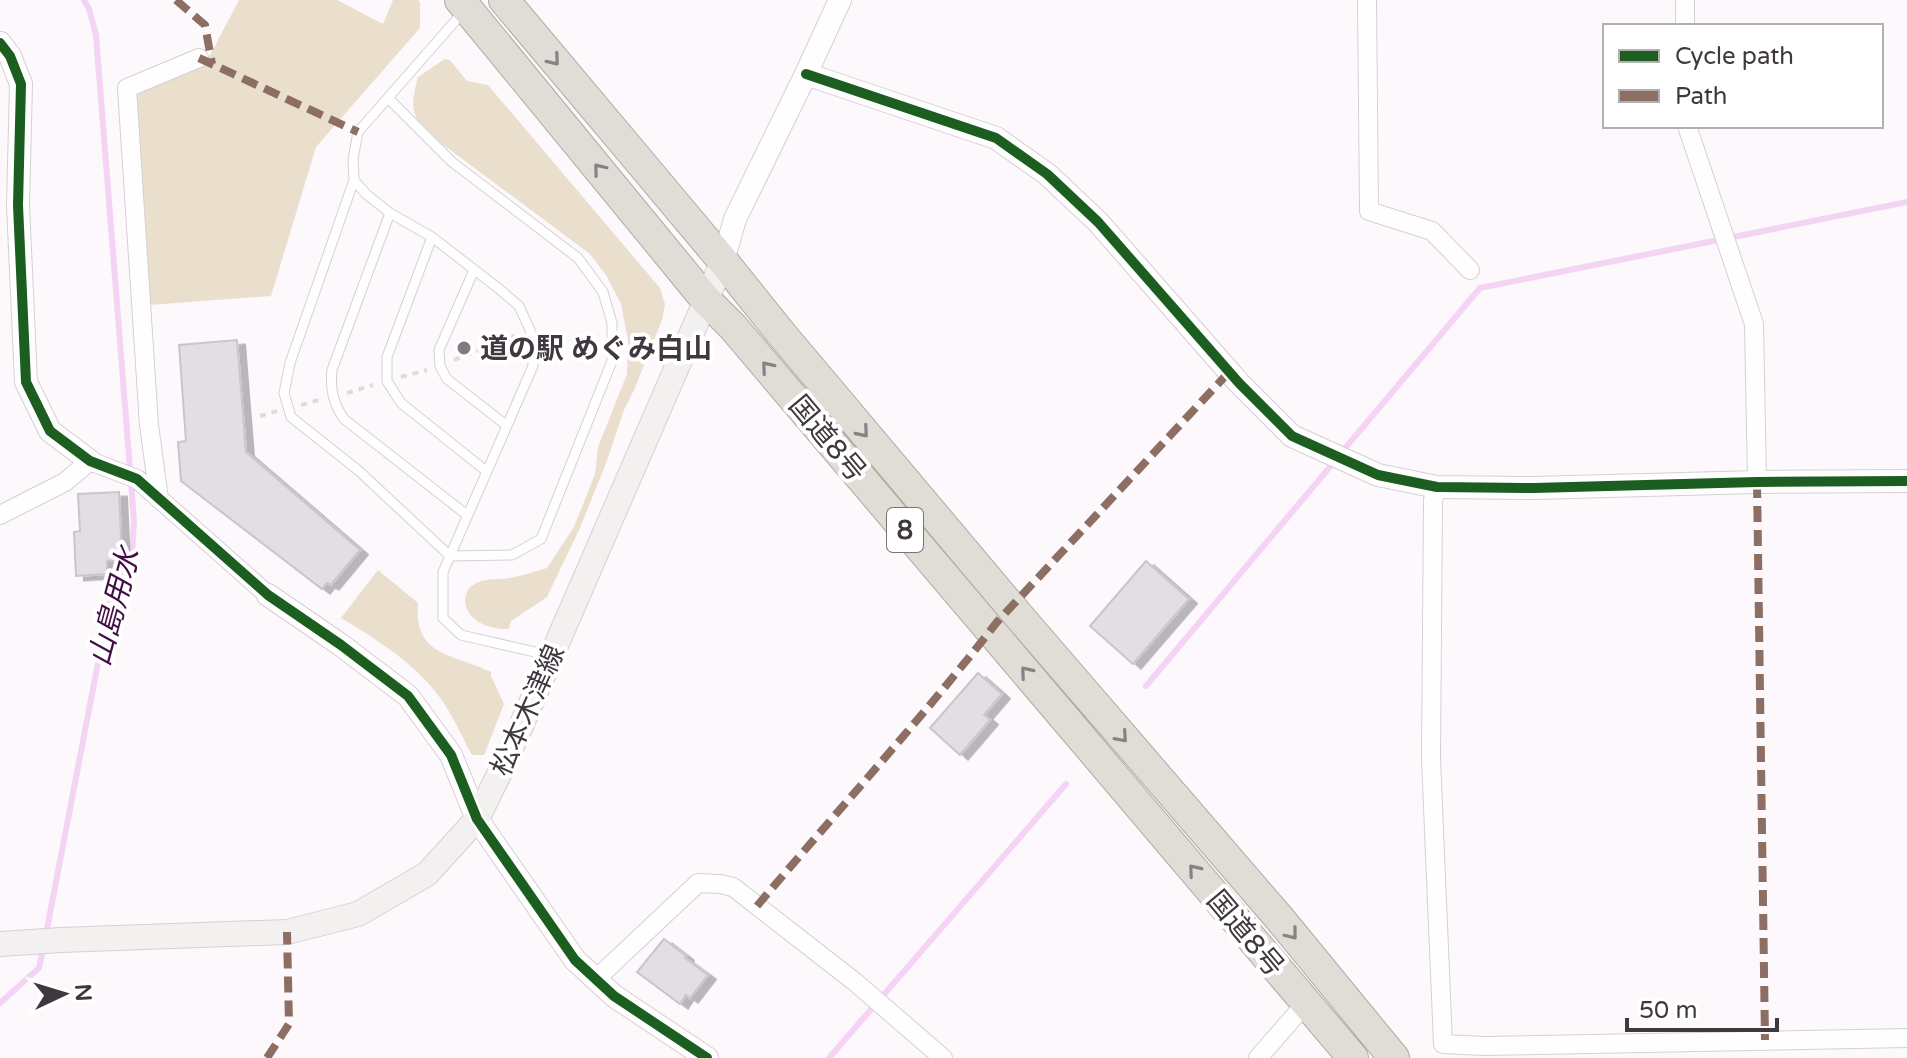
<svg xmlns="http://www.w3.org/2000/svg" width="1907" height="1058" font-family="'Varela Round','Noto Sans JP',sans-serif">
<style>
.green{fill:#eadfcd}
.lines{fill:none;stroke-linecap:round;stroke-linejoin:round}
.stream{stroke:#f4d3f5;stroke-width:6}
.building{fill:#e3dee3;stroke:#cac5ca;stroke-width:2;filter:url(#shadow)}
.service-casing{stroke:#d4d0d4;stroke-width:11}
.minor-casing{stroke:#d4d0d4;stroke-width:20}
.tertiary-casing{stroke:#d4d0d4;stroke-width:24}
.secondary-casing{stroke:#d4d0d4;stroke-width:26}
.trunk-casing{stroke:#b0aaa2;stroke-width:32}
.path{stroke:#dddcdd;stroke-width:4;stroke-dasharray:6 6;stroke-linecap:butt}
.service{stroke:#fffeff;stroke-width:9}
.minor{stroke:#fffeff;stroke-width:18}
.tertiary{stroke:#fffeff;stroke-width:22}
.secondary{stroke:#f3f1ef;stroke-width:24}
.trunk{stroke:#e0dcd6;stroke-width:30}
.quiet{stroke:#8d6e63;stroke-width:8;stroke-dasharray:16 8;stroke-linecap:butt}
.cycleway-casing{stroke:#fff;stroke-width:15}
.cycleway{stroke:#1b5e20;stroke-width:10}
.oneway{stroke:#878283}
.poi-dot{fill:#817b81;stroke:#fff;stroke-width:3}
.labels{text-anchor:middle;stroke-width:8;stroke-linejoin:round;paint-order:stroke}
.shield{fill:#fff;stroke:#797479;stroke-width:2}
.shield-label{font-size:26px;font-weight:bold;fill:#3f383f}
.poi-label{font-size:28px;font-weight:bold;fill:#3f383f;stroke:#fff;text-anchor:start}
.street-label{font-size:28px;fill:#3f383f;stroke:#fff}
.water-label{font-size:30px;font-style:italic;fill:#420d46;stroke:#fff}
</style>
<defs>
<filter id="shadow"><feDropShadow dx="8" dy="4.5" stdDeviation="0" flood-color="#0004"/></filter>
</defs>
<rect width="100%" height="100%" fill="#fcf8fc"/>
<path class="green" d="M239,0H337L383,24L393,0H418L420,2V28L316,147L271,296L149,305L134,101L140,90L193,70L208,59Z
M445,59L450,60L467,81L488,85L660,288L665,304L662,320L635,388L624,410L605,466L579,530L547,597L511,621L509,629C491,630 467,622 465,601C465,592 470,585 479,582C488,578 500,580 510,578C523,576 535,571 547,568L574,527L595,474L598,447L627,374L628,340L621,304L606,275L590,254L426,132C409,112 412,101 418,77Z
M378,570L418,603C413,657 454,654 491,672V676L504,704L484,755H472C461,735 452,713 438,695C413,662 376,639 341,618Z"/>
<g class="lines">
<path class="stream" d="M1341,453L1480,288L1907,202
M1146,686L1334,462
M46,934L107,616L113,591L132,553L134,521L96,35L89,9L84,0
M0,1003L39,968L43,949
M829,1058L1066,784"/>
</g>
<path class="building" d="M237,340L246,452L360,550L331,585L327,583L322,589L181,481L178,442L186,441L179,345Z
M119,492L122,560L107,561V574L76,576L74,532L80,531L78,494Z
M1146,561L1189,599L1133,664L1090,626Z
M978,673L1002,694L984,715L990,720L960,755L930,728Z
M664,939L686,956L685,958L708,975L690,998L686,995L680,1004L637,972Z"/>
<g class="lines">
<g class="service-casing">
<path id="service" d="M464,11L358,132L353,159L354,180L366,194L390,213L432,237L498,288L519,306L530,330L533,366L443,572V618L461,635L548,655
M354,180L290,363L284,393L291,417L359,471L450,556L512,555L541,539L612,361V323L603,292L578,258L452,162L388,98
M390,213L332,370C330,389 333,403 344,419L467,515
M432,237L387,357V381L401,403L486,471
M474,270L439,350L440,366L447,379L506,425"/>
</g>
<g class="minor-casing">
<path id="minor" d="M1367,0L1369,211L1432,231L1470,270
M1685,0V26
M1687,126L1754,324L1757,482
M1437,487L1433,500L1431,759L1443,1044L1484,1046L1907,1038
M159,499L149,425L127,88L199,58
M0,515L65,482L90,461L137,479L268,595
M596,979L698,883L720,884L733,887L855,982L943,1058
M1258,1058L1306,1003"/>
</g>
<g class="tertiary-casing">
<path id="tertiary" d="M0,43L10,56L21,84L18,205L26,382L50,431L90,461
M806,74L996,138L1047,174L1098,222L1239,383L1292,436L1378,475L1437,487L1534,488L1757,482L1907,481
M723,261L735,219L806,74L840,0
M268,595L341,645L408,696L451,755L477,819L575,960L614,996L707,1058"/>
</g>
<g class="secondary-casing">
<path id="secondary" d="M0,944L61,940L287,932L358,914L427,874L477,819L508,756L723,261"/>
</g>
<g class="trunk-casing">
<path id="trunk" d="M460,0L706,300L733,327L1353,1058
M504,0L640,162L723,261L779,331L1018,615L1280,919L1394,1058"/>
</g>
<path class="path" d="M454,360L517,335
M401,377L427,370
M347,393L373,385
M301,405L319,400
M260,416L277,411"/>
<use href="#service" class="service"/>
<use href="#minor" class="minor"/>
<use href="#tertiary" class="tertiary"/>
<use href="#secondary" class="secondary"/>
<use href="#trunk" class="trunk"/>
<path class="quiet" d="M176,0L205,25L212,64
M199,58L358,132
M1757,482L1765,1040
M757,906C837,811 921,720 997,622L1229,372
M267,1058L289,1024L287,932"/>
<g class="cycleway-casing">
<path id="cycleway" d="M0,43L10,56L21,84L18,205L26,382L50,431L90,461L137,479L268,595L341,645L408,696L451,755L477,819L575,960L614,996L707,1058
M806,74L996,138L1047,174L1098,222L1239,383L1292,436L1378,475L1437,487L1534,488L1757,482L1907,481"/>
</g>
<use href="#cycleway" class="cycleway"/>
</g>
<defs><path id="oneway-chevron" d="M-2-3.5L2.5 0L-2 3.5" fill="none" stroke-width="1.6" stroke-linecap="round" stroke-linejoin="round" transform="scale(2)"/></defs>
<g class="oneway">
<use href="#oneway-chevron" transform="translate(554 60) rotate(50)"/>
<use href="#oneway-chevron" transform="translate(599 169) rotate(-129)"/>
<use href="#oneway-chevron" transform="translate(767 367) rotate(-130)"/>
<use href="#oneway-chevron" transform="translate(863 432) rotate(50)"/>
<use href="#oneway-chevron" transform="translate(1026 672) rotate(-130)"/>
<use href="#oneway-chevron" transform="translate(1122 737) rotate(49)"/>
<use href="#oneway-chevron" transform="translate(1194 870) rotate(-130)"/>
<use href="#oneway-chevron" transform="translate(1292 934) rotate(51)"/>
</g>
<circle class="poi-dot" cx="464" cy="348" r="8"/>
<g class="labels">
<rect class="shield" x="887" y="508" width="36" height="44" rx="6"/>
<g class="shield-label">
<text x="905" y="539">8</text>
</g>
<g class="poi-label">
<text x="480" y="358">道の駅 めぐみ白山</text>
</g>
<g class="street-label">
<text transform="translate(828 438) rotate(50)" y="10">国道8号</text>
<text transform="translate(527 710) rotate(-66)" y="10">松本木津線</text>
<text transform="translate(1246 933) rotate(50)" y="10">国道8号</text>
</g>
<g class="water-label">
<text transform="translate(114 607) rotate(-75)" y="10">山島用水</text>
</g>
</g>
<rect x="1603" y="24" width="280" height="104" fill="#ffffff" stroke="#b2afb2" stroke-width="2"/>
<rect x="1619" y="50" width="40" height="12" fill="#1b5e20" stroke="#b2afb2" stroke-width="2"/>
<text x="1675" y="64" font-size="24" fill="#3f383f">Cycle path</text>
<rect x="1619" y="90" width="40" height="12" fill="#8d6e63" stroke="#b2afb2" stroke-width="2"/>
<text x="1675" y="104" font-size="24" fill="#3f383f">Path</text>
<g transform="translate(64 994) rotate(86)" stroke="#ffffff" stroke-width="6" paint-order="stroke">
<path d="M0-6L14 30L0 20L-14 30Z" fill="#3f383f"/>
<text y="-12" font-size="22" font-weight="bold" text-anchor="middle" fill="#3f383f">N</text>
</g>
<path d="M1627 1018v12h150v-12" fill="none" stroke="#3f383f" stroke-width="4"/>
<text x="1639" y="1018" font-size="24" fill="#3f383f" stroke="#ffffff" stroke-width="6" paint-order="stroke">50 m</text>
</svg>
